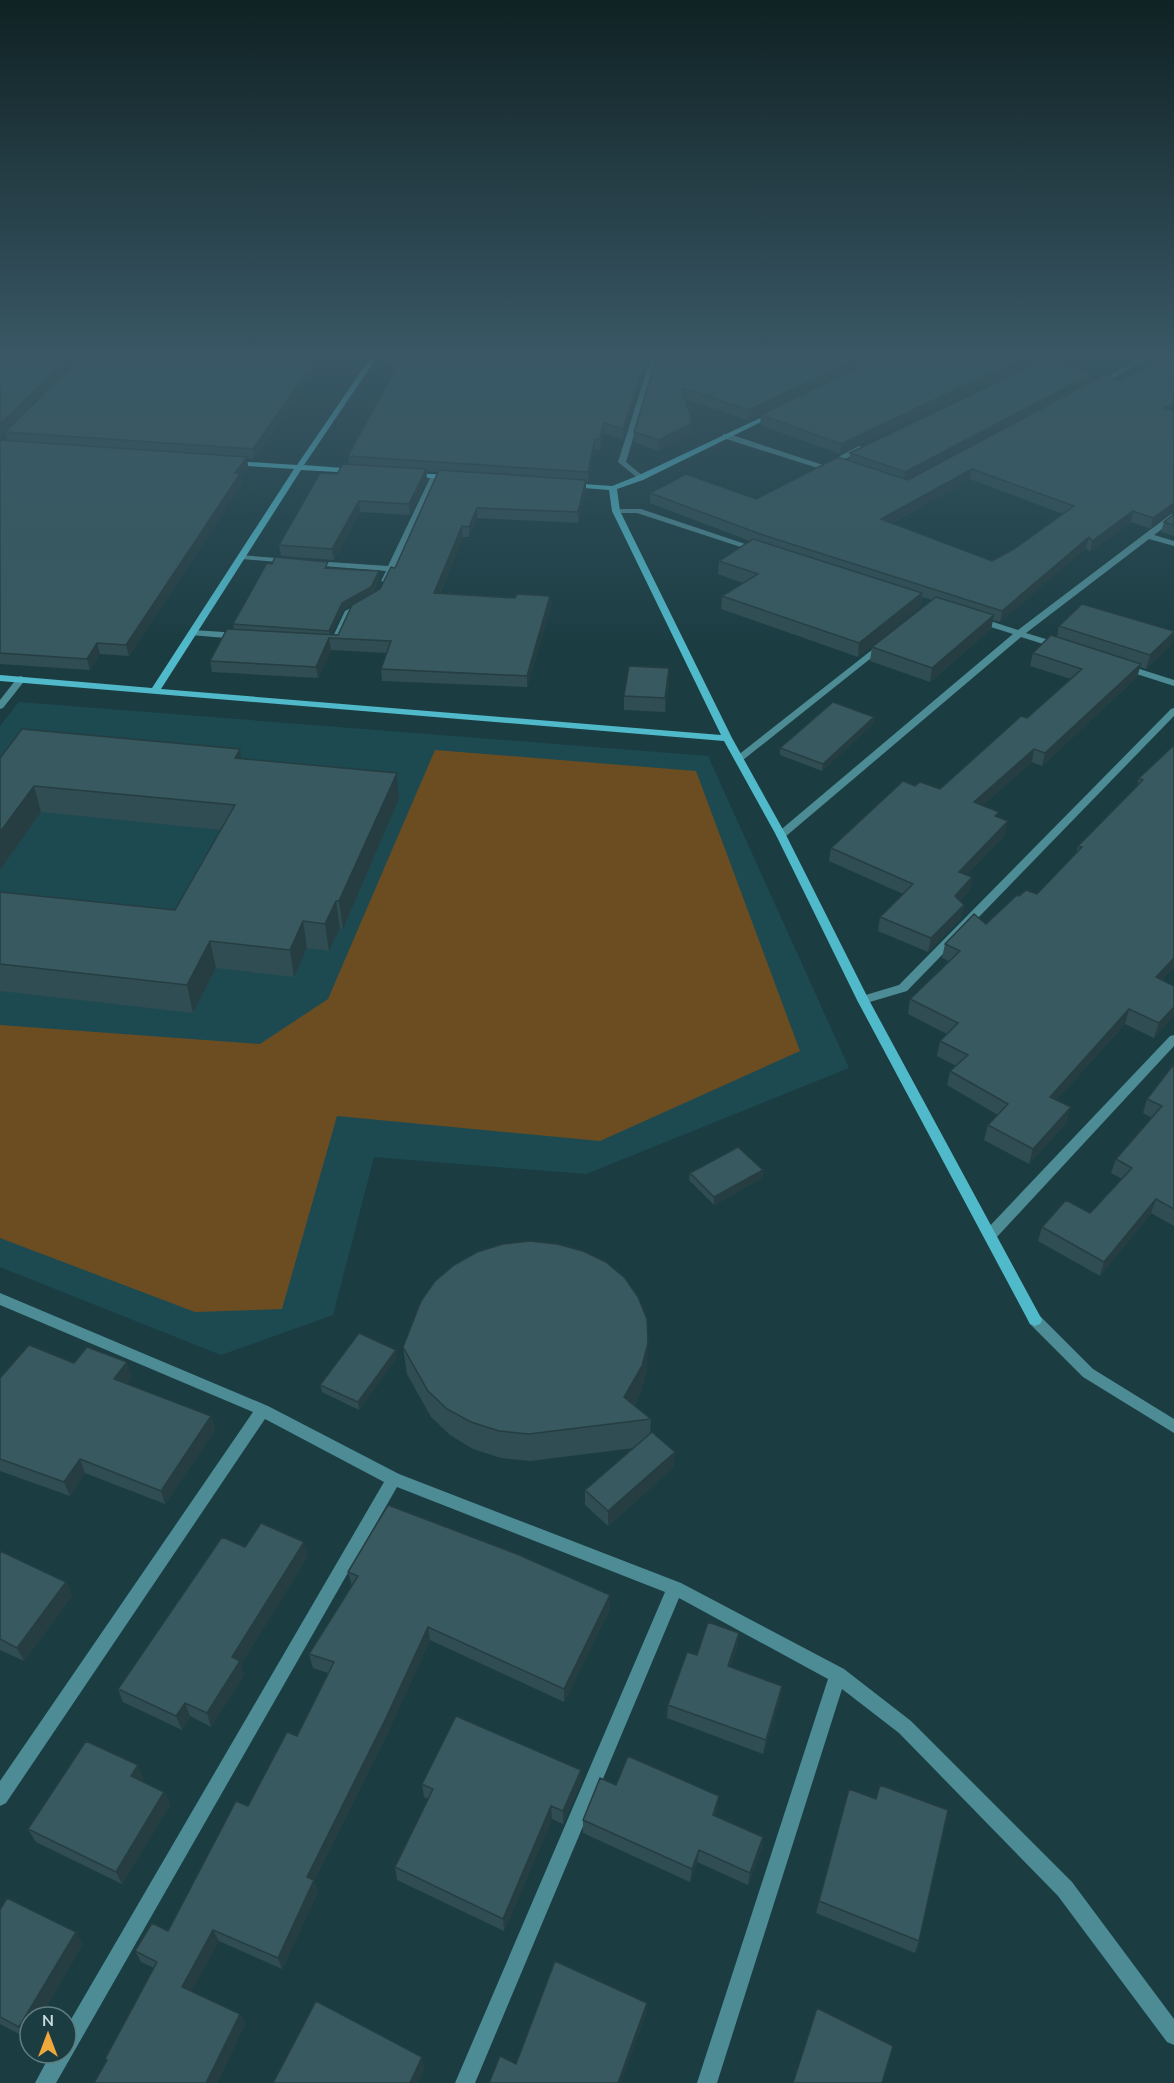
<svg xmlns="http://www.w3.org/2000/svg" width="1174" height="2083" font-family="'Nunito Sans',sans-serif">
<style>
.built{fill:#1d4a51}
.green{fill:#6c4d21}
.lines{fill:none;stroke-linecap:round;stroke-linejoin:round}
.street{fill:#4d8b95;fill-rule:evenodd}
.secondary{fill:#50b9ca;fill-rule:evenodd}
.wall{fill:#2f4d52;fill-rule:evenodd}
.shaded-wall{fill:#263e42}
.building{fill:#37595f;stroke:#263e42;stroke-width:1.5;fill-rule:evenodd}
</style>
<rect width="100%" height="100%" fill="#1b3d42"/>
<path class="built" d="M19,702L708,756L849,1068L586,1174L374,1157L333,1315L221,1355L0,1267V726Z"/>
<path class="green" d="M435,750L696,771L800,1051L600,1141L337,1116L282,1309L195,1312L0,1238V1025L260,1044L328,999Z"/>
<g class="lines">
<path class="street" d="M652,354H658L626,462L643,476V480H640L618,462Z
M813,354H823L869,369L864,370Z
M1055,354H1063L1037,367L1032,366Z
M1148,354H1156L1100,385L1095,384Z
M723,434H729L823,465L859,446L866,448L824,470L723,438Z
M432,474L439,476L388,583L381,581L386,571L311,565V561H314L388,566Z
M613,509H641L763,550L756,552L637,513H613Z
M1171,514H1174V520L1154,535L1174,541V546L1149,539L1026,633L1062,644V648H1056L1021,637L785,837H777L776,835L777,833L1013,634L975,622V618H981L1018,630Z
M239,555L290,559L294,561L290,563L242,559H239Z
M362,602L366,605L352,615L337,645H331L330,643L345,611Z
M193,630L239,633L243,636L239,639L190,635L189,633Z
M882,642L886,645L885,647L743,760H737V756Z
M1124,664L1174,680V686L1121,669V665Z
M21,676L26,679L3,708L0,709V700L18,677Z
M1174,708V716L907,991L863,1004L859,1003L857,1000L859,997L899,985L1171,709Z
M1174,1035V1046L996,1238L991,1239L986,1238L984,1234L986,1230L1170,1036Z
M0,1293L268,1406L399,1474L681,1583L844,1669L911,1721L1072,1882L1174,2019V2045L1167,2042L1058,1896L899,1733L842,1689L717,2083H697L828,1679L679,1598L475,2083H455L665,1592L397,1487L56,2083H35L51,2053H66V2028L384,1482L265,1419L6,1803L0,1806V1781L253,1412L0,1305Z
M1035,1314L1040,1316L1093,1369L1174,1419V1433L1083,1377L1030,1324L1028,1320L1030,1316Z"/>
<path class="secondary" d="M373,354H379L304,465L355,469L359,471L355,473L301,470L161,689L721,735L612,511L609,490L570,487L566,485L570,483L612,486L637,476L773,412H777V414L643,480L617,489L620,511L732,738L786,835L869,1000L1040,1316L1042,1320L1040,1324L1035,1326L1030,1324L857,1000L776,835L724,741L0,681V675L152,688L294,469L232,465L228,463L232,461L297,465Z
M408,473L451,475L455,477L451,479L411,477H408Z"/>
</g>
<path class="wall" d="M0,354H370L366,360L325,357L254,459L247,458L248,467L241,477L242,484L129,656L100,654L90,670L0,664V440H7L5,432L0,437Z
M377,354H651L623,439L604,433L600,450L595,449L588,482H586V491L578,523L477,518L469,537H463L440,593L515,598L550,596L551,607L527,687L382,681L381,669L387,653L331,650L318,678L212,672L210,661L234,629L233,624L329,568L379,578L372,594L380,589L395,568L438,472L426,471L427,480L410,515L360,512L334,560L281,556L279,545L337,474L349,464L348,456L393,373L392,366L395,362L377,361ZM364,598L338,635L331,634L343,610Z
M658,354H886L863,365L855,362L854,369L748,420L685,399L692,434L659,451L634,442V432Z
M1174,354V512L1151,529L1131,522L1090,552L1086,548L1000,622L993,620L991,629L930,682L870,661L872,647L932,600L922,597L920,607L858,657L721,609L722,596L743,583L718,574L719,561L750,541L650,503V493L756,499L849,461L850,453L1091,382L906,479L908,480L1121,381ZM970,479L1063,514L1014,549L992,561L892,523Z
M1031,363L840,454L760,425L761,415Z
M1174,514V536L1161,532L1164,522Z
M1059,626L1174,631V634L1171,645L1146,669L1140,667L1137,677L1042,766L1032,762L983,805L998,818L1005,835L966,875L972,877L969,891L960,901L964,905L961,918L928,952L878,931L880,917L903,894L829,861L831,848L915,786L940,789L1027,718L1071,679L1030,666L1033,653L1057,637Z
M669,682L665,712L624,710V696Z
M874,717L873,724L822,771L780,755V748Z
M1174,745V967L1162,980L1174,986L1154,1038L1125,1024L1056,1100L1067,1122L1029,1164L984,1140L988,1125L998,1115L947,1085L950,1071L956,1066L937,1056L940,1041L947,1034L908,1014L910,999L949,961L942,958L945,944L986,924L1019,896L1037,894L1076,854L1078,846L1137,786L1139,778Z
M0,758H241L399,799L343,929L340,928L329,951L307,948L294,977L216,968L193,1013L0,991V892L175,910L221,830L41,812L0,870Z
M1174,1064V1226L1151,1213L1100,1276L1038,1241L1042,1227L1090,1213L1122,1179L1111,1173L1116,1159L1152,1118L1143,1113L1147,1099Z
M763,1170L762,1178L714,1205L689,1180L690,1173Z
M403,1347L647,1369L641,1392L634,1405L651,1419L650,1434L674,1467L608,1526L585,1505V1490L634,1448L530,1461L501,1458L473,1449L450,1435L431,1417L407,1374Z
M397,1357L359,1410L322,1392L320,1385Z
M74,1363L132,1376L126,1384L211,1416L215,1430L165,1504L85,1473L70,1496L0,1471V1378Z
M245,1547L308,1556L241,1664L244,1675L211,1727L190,1716L182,1730L123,1702L118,1689Z
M0,1551L66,1582L72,1596L24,1661L0,1650Z
M348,1572L610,1595V1609L564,1702L430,1640L388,1732L314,1881L318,1892L282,1969L219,1941L191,1991L240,2014L245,2024L217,2083H94L107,2061L105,2059L154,1968L141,1962L135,1951L168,1931L297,1736L328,1673L313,1668L309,1654L352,1586Z
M739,1633L737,1647L730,1667L780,1700L763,1754L667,1718L668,1705L697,1655Z
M581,1770V1783L563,1824L552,1819L504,1931L397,1880L395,1867L428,1799L424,1797L422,1784Z
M144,1779L142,1782L164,1792L170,1805L122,1884L36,1842L28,1829Z
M616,1785L719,1796L717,1809L715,1816L763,1837L761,1850L748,1885L697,1862L690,1882L583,1833V1820Z
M849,1789L876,1799L919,1941L915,1953L816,1913Z
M0,1910L83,1944L40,2017H30V2033L27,2038L0,2024Z"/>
<path class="shaded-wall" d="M73,354H85L0,437V424Z
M319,354H325V357L254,459L253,449Z
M366,354H370L366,360Z
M648,354H651L623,439V429Z
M867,354H886L863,365L864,355Z
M1031,354H1033L1031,363L840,454L841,444Z
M855,360L854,369L748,420V410Z
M1093,373L1091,382L904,481L905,472Z
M1174,403V412L1165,408Z
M604,423V433L600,450V439Z
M692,423V434L659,451V440Z
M595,439V449L588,482V472Z
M247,457L248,467L241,477L242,484L129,656L126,645L235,473Z
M426,469L427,480L410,515L409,504Z
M972,469L970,479L880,529L881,519Z
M586,480V491L578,523V512Z
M359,501L360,512L334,560L332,549Z
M1174,503V512L1151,529L1153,518Z
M477,508V518L469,537V527Z
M1133,511L1131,522L1090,552L1092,541Z
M462,526L463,537L435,604L434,593Z
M1089,537L1086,548L1000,622L1002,611Z
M379,571V578L371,594L343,610L330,638L329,631L342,603Z
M922,593L920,607L858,657L859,643Z
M550,596L551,607L527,687V676Z
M994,615L991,629L930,682L932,668Z
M1174,632L1171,645L1146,669L1150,655Z
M329,638L331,650L318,678L316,667Z
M97,643L100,654L90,670L87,659Z
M1141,664L1137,677L1042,766L1045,753Z
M669,668V682L665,712V698Z
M874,717L873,724L822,771L823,764Z
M240,749L244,775L235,758Z
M1034,749L1032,762L972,815L974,802Z
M397,773L399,799L343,929L339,901Z
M34,786L41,812L0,870V832Z
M1008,821L1005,835L956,886L959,872Z
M972,877L969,891L952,910L955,896Z
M336,901L340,928L329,951L325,924Z
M964,905L961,918L928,952L931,938Z
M303,921L307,948L294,977L290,950Z
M210,941L216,968L193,1013L187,985Z
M1174,958V967L1151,992L1156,977Z
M1174,1007V1016L1154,1038L1159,1023Z
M1129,1009L1125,1024L1046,1111L1050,1097Z
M1071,1107L1067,1122L1029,1164L1033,1149Z
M763,1170L762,1178L714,1205V1197Z
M1156,1199L1151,1213L1100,1276L1104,1262Z
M648,1343L647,1369L641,1392L623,1423L624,1397Z
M396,1350L397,1357L359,1410L358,1402Z
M127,1362L132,1376L119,1393L114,1379Z
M211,1416L215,1430L165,1504L161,1491Z
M675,1452L674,1467L608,1526V1511Z
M80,1459L85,1473L70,1496L64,1482Z
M304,1542L308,1556L241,1664L244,1675L211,1727L207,1713L232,1657Z
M66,1582L72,1596L24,1661L17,1648Z
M610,1595V1609L564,1702V1689Z
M428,1627L430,1640L388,1732L314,1881L318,1892L282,1969L278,1958L307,1877Z
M739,1633L737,1647L726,1680L728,1666Z
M782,1686L780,1700L763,1754L766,1740Z
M185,1703L190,1716L182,1730L176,1716Z
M138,1765L144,1779L137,1790L131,1776Z
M581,1770V1783L563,1824V1811Z
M164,1792L170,1805L122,1884L116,1872Z
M719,1796L717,1809L711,1828L713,1815Z
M551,1806L552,1819L504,1931L503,1919Z
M763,1837L761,1850L748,1885L750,1873Z
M699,1850L697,1862L690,1882L692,1869Z
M213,1930L219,1941L188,1998L182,1987Z
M76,1932L83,1944L40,2017H30V2033L27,2038L19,2027Z
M647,2003L646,2015L621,2083H618Z
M240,2014L245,2024L217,2083H206Z
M422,2057L425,2068L418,2083H410Z"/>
<path class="building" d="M0,354H73L0,424Z
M85,354H319L253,449L5,432Z
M399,354H648L623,429L604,423L600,439H595L588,472L348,456L397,366H392Z
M658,354H837L855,360L748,410L682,388L692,423L659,440L634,432Z
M886,354H1031L841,444L761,415Z
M1172,354H1174V403L1165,408L1174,411V503L1153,518L1133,511L1092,541L1089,537L1002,611L763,535L650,493L686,474L756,499L838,457L908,480L1104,375L1121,381ZM972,469L1074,506L1014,549L992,561L881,519Z
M1046,359L1093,373L905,472L850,453Z
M0,440L247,457L235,473L240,474L126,645L97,643L87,659L0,653Z
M343,464L426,469L409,504L359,501L332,549L279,545L320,473L337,474Z
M439,470L586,480L578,512L477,508L469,527L462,526L434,593L515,598L517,594L550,596L527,676L381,669L391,641L329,638L316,667L210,661L227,629L338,635L352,605L380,589L391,567L395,568Z
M1174,514V525L1164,522Z
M753,539L922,593L859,643L722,596L758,574L719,561Z
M275,557L328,562L325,568L379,571L371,587L342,603L329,631L233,624L267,563L272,564Z
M936,597L994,615L932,668L872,647Z
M1082,604L1174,631V632L1150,655L1059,626Z
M1051,635L1141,664L1045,753L1034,749L974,802L999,812L995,816L1008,821L959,872L972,877L955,896L964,905L931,938L880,917L913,884L831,848L903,781L915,786L920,782L940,789L1021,716L1027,718L1082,669L1033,653Z
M629,666L669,668L665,698L624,696Z
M833,702L874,717L823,764L780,748Z
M22,729L240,749L235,758L397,773L339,901H336L325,924L303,921L290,950L210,941L187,985L0,964V892L175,910L235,805L34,786L0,832V758Z
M1174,745V958L1156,977L1174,986V1007L1159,1023L1129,1009L1050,1097L1071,1107L1033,1149L988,1125L1008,1104L950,1071L968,1055L940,1041L958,1023L910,999L960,951L945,944L974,914L986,924L1017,895L1019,896L1026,890L1037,894L1082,847L1078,846L1143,780L1139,778Z
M1174,1064V1209L1156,1199L1104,1262L1042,1227L1066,1200L1090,1213L1132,1168L1116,1159L1162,1106L1147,1099Z
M738,1147L763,1170L714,1197L690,1173Z
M530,1241L557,1244L583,1251L606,1262L625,1278L638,1297L647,1319L648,1343L642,1366L624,1397L651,1419L529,1434L499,1431L471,1422L447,1409L428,1391L403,1347L421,1301L435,1281L454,1265L477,1252L503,1244Z
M359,1333L396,1350L358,1402L320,1385Z
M29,1345L74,1363L87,1347L127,1362L114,1379L211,1416L161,1491L80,1459L64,1482L0,1459V1378Z
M652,1432L675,1452L608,1511L585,1490Z
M388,1505L517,1554L610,1595L564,1689L428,1627L386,1718L307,1877L314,1880L278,1958L213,1930L182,1987L240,2014L206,2083H94L107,2060L105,2059L157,1962L135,1951L152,1923L168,1931L236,1801L248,1806L287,1732L297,1736L334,1662L309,1654L358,1576L348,1572Z
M261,1523L304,1542L232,1657L240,1661L207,1713L185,1703L176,1716L118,1689L222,1537L245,1547Z
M0,1551L66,1582L17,1648L0,1639Z
M708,1622L739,1633L728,1666L782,1686L766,1740L668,1705L687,1652L697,1655Z
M456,1716L581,1770L563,1811L551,1806L503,1919L395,1867L433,1789L422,1784Z
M86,1741L138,1765L131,1776L164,1792L116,1872L28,1829Z
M628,1756L719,1796L713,1815L763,1837L750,1873L699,1850L692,1869L583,1820L600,1778L616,1785Z
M880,1785L948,1810L919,1941L819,1901L849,1789L876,1799Z
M7,1898L76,1932L19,2027L0,2017V1910Z
M555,1961L647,2003L618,2083H489L500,2056L516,2064Z
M316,2001L422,2057L410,2083H273Z
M817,2008L893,2046L882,2083H793Z"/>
<linearGradient id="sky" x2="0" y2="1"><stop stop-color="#0f2224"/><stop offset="0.55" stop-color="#395765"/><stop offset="1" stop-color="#395765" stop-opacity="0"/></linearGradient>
<rect width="1174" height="646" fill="url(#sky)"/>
<g transform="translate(48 2035)"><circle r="28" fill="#1b3d42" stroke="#617d81" stroke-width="1.5"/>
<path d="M0-4.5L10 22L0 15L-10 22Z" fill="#eea83c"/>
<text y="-9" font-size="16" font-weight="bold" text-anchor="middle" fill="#cadcdf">N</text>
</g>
</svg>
